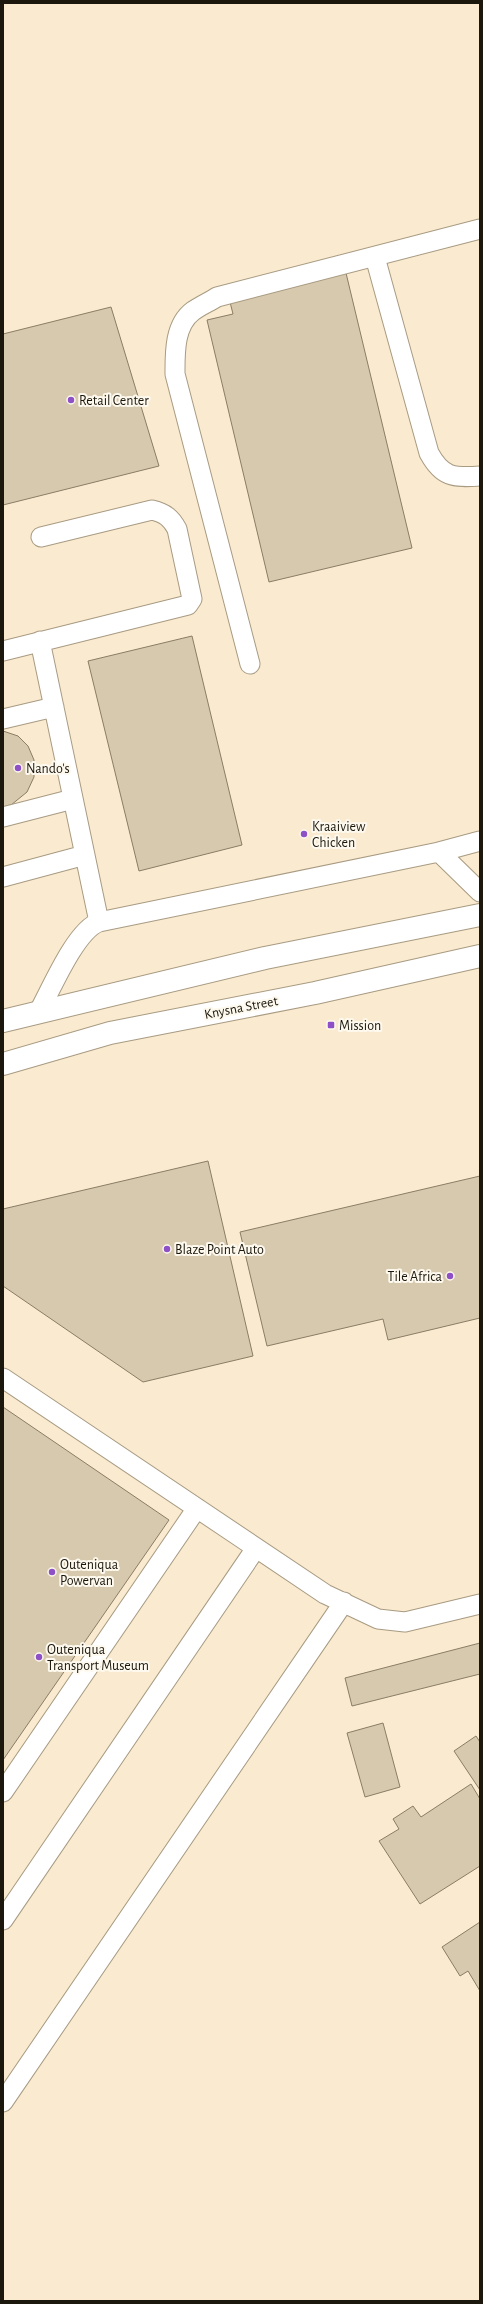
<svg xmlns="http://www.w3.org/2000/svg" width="483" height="2304" font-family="'Alegreya Sans',sans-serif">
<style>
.building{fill:#d7c9ae;stroke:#8a7d65}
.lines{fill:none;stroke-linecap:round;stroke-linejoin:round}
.service-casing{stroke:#a89b82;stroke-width:21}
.trunk-casing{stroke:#a89b82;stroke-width:24}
.service{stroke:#fff;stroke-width:19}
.trunk{stroke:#fff;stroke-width:22}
.poi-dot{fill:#8e50c6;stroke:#fef9ee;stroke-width:1.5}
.labels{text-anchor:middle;stroke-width:4;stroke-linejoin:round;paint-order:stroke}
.poi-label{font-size:14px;fill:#1c170d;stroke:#fef9ee;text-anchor:start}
.street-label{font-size:14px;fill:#1c170d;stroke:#fef9ee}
</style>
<rect width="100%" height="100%" fill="#f9ead0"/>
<path class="building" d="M346,273L412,548L269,582L207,320L233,314L230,302Z
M111,307L159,466L3,505V334Z
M192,636L242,845L139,871L88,661Z
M3,731L18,736L28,746L34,760V777L27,792L11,805L3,807Z
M208,1161L253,1356L143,1382L3,1286V1209Z
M480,1176V1318L388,1340L383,1319L267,1346L240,1232Z
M3,1407L169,1520L3,1760Z
M480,1643V1674L352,1706L345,1678Z
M383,1723L400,1787L365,1797L347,1733Z
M476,1736L480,1742V1790L454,1751Z
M471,1784L480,1799V1866L420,1904L379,1841L399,1829L393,1819L413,1806L421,1817Z
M480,1922V1991L468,1971L460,1976L442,1947Z"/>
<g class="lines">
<g class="service-casing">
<path id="service" d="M375,257L429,453C442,477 453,478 480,476
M40,641L99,922
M3,651L188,605L192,599L177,529C171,518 165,513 152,510L41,537
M250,664L175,374C175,354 174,325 193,311C200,306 209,302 217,297L480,229
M3,719L54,707
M3,817L73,799
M439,852L480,841
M3,877L85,855
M38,1013C51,990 75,931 99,922L439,852L480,892
M3,1378L325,1594L378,1619L405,1622L480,1604
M3,1792L197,1508
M3,1920L256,1548
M3,2102L344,1602"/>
</g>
<g class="trunk-casing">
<path id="trunk" d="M3,1021L265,958L480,915
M3,1064L110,1033L315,993L480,956"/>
</g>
<use href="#service" class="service"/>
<use href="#trunk" class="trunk"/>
</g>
<g class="poi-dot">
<circle cx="71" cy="400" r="4"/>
<circle cx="18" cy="768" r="4"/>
<circle cx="304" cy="834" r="4"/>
<rect x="327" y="1021" width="8" height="8" rx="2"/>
<circle cx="167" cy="1249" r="4"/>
<circle cx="450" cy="1276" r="4"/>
<circle cx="52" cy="1572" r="4"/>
<circle cx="39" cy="1657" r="4"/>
</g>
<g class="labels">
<g class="poi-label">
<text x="79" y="405">Retail Center</text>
<text x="26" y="773">Nando's</text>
<text x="312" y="831">Kraaiview<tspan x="312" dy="16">Chicken</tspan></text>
<text x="339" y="1030">Mission</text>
<text x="175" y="1254">Blaze Point Auto</text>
<text x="442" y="1281" text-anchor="end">Tile Africa</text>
<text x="60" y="1569">Outeniqua<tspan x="60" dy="16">Powervan</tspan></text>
<text x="47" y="1654">Outeniqua<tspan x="47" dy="16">Transport Museum</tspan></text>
</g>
<g class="street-label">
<text transform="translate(241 1007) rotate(-11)" y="5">Knysna Street</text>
</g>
</g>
<rect width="483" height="2304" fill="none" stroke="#1c170d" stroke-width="8"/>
</svg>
